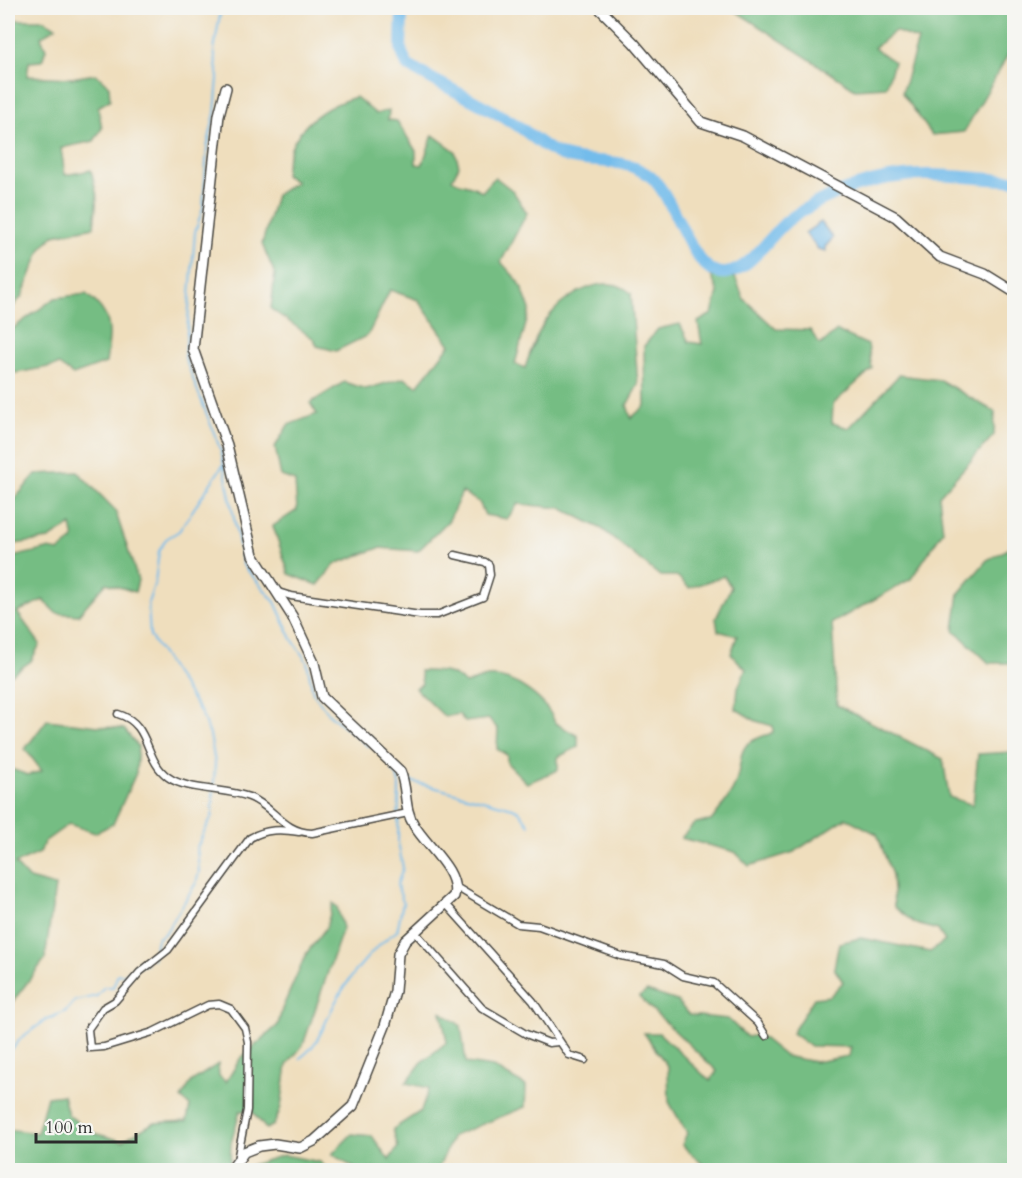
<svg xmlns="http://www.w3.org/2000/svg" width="1022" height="1178" font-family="Cardo,serif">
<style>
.forest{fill:#75bd83;stroke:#507457;stroke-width:1.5}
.water{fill:#73bceb;stroke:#4f748b;stroke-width:1.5}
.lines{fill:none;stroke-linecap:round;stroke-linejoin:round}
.stream{stroke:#73bceb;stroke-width:2}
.river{stroke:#73bceb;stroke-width:12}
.street-casing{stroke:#484641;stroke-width:9}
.secondary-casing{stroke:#484641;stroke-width:12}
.street{stroke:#fff;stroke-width:6}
.secondary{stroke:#fff;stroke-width:9}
</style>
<rect width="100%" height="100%" fill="#f6f6f2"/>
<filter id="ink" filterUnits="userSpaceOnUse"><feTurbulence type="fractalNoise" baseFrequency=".0167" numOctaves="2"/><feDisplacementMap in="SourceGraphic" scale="12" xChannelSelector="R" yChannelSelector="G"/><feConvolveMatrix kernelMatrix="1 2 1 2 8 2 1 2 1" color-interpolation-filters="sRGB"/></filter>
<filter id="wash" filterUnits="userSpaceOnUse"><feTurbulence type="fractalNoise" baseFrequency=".008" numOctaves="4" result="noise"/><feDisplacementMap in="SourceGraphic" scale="24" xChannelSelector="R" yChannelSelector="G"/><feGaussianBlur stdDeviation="1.35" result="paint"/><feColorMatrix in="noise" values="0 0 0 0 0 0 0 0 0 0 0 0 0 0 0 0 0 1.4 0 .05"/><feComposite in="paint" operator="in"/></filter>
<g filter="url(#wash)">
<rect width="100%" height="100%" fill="#efdebd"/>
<path class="forest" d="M731,8H1014V44L964,132L932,135L902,93L918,40L895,31L874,48L894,62L886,87L855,89Z
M8,20H44L56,27L41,37L46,49L42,61L29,62L27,76L71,78L96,74L109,86L110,100L98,107L102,128L94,141L61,148L65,175L91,170L97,196L94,227L54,235L41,249L22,296L8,313Z
M356,97L376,114L389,110L388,120L397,121L416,151V164L422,165L433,135L455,151L459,166L452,179C462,186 472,183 482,192L495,177L513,191L527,213L501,262L519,282L530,309L515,364L525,368C531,350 538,329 551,314C570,292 607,272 631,293L638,385L627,405L631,418L645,406L644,346L658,329L680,324L689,342L702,344L698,322L712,314L718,292L711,276L719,278L735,277L744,299L776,329L810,330L820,345L837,331L868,345L872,369L833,404L832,423L849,428L899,375L940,380L995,412L994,435L939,496L943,531L911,579L832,623L837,705L943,759L949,797L973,805L978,754L1013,752L1014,757V1170H709L682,1145L687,1133L669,1102L668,1067L644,1033H659L710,1081L717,1071L639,997L647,991L677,1001L689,1015L728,1019L747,1037L759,1035L785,1056L815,1062L849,1056L851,1047L810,1046L792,1033L814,998L830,996L843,982L834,968L839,943L861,938L930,952L945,941L938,930L916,924L894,907L892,875L877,834L846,818L794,852L749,866L735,852L681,838L695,823L711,821C719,810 730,798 735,785C746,753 732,744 773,733V726L756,721L736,709L738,688L746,669L731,654L737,636L718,631L716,618L731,587L724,576L689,588L677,576H660L602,529L561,508L518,504L507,519L485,515L479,502L462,492L449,520L418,551L379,548L335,564L318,585L289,574L273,526L297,510L295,481L281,476L275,447L288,425L317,414L310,403L344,382L366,389L404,378L417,386L450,345L418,300L390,290L368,335L336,351L317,346L314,339L271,309L275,274L262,244L276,195L296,182L285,175C288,133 317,108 356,97Z
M86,294C115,316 110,331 106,363L73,375L59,365L16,373L8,371V332L55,298Z
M78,472L115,510L138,580L135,592L106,583L78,615L56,613L43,600L17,612L40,644L31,661L8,677V558L47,549L59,551L74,539L71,525L49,539L8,545V507L36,474Z
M1014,546V663H989L954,630L959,593L987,560Z
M420,671C437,671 453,670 465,684C473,682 481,678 488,677C514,675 547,700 555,723L578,736V747L558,757V770L527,783L507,763V755L497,749L498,729L489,719L465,722L459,714L445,717L415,688L422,684Z
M47,720L124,729L138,746L136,773L113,824L95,833L69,824L44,842L40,853L15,864L29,879L55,886L45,959L8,1008V768L28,775L42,771L25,749Z
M333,903L337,907L343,928L303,1045L287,1065L281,1107L274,1125L266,1129L252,1111H240L231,1143L230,1162L224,1170H8V1132L13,1130L37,1133L47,1097L63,1095L68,1115L94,1133L122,1141L153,1123L187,1121L190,1106L181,1098L192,1081L218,1064L219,1076L226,1082L240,1059L278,1025L282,1009L306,954L326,928Z
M441,1012L461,1026L466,1063L493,1067L526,1086L525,1107L453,1136L438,1169L449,1170H357L332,1154L352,1134L372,1136L389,1160L398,1147L393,1129L421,1111L429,1088L406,1083L422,1062L447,1042Z
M284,1155L320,1162L329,1170H254L251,1165Z"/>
<path class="water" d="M821,222L833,238L825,247L826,251L818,249L805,233Z"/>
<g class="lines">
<path class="stream" d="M221,8L214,50L218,78L215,113L207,148L203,208L195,232L185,358L221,451L243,565L275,602L292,639L307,662L313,693L329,714L369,747
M406,780L513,808L519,811L529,825
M153,959L157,939L166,932L196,883L199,872L197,847L212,816L215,763L210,735L201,713L150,636L148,603L155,582L159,551L166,539L179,531L223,465
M11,1050L22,1037L46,1020L66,1011L75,1001L97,996L104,987H113L118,974L125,975L137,965L147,964
M300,1058C317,1046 321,1032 330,1013C344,983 370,949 397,931L403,902L397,885L403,868L398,842L399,785L397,775L392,770"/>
<path class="river" d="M402,8L401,50L407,65C442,86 480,102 515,124C532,135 544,149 564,156C592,165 619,156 647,174C676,192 689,277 726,273C752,270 771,232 791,218C829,192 878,175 924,175C954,174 984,180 1014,180"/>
</g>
</g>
<g filter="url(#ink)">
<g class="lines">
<g class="street-casing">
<path id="street" d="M278,592L291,596L420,615H437L483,597L490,575L489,565L485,562L455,555
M118,714C152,724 143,759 168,777C187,791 226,788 249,797C275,807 282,832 312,833L408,813
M456,887L518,924L539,926L621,956L664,964L683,976L714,983L758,1023L766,1036
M446,904L533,1001L569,1055L585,1060
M415,932L482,1008L526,1034L549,1043L558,1042
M237,1160L247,1110L248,1042L245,1028L231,1009L219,1004L208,1005L153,1032L104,1047L90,1048L88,1029L103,1008L115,1001L140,972L168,950L250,838C266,829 280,829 299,832"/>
</g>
<g class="secondary-casing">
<path id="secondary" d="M599,8L634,43L701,122L743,136L896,217L940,257L985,274L1014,292
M226,88L219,115L193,349L227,445L253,555L292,616L314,663L322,697L400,771C408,789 403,808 414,825C426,846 460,871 454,896L405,941L398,954L395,991L385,1026L353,1106L314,1141L300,1148L275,1144L259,1146L244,1152L231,1170"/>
</g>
<use href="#street" class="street"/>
<use href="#secondary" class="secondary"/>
</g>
</g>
<rect width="1022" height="1178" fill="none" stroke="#f6f6f2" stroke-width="30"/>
<path d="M36 1133v9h100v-9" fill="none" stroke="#2b2b2b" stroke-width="3"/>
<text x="45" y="1133" font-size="18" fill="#2b2b2b" stroke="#f6f6f2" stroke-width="4.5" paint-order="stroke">100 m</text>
</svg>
